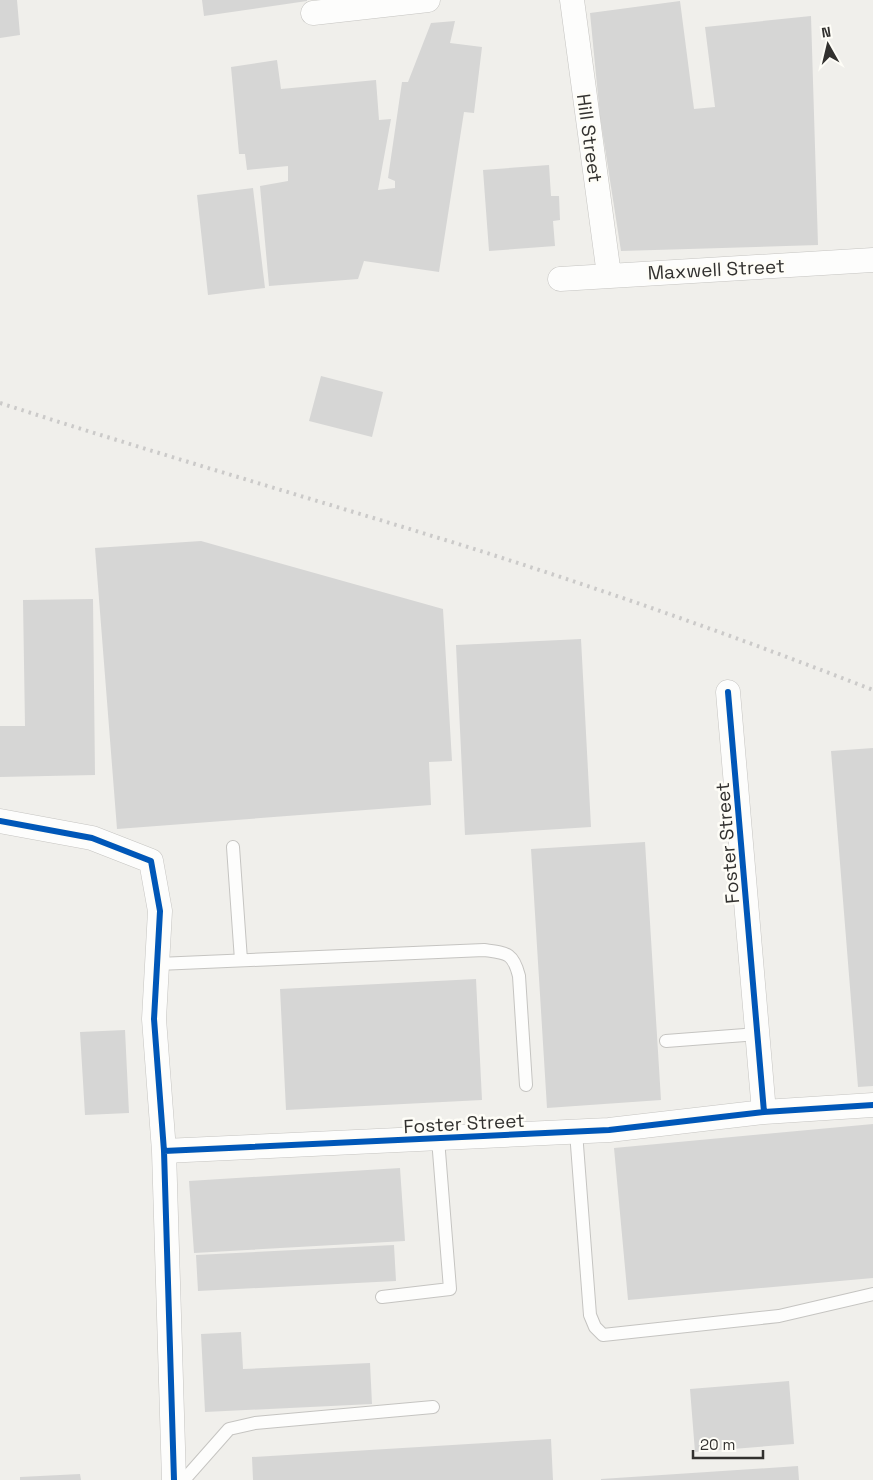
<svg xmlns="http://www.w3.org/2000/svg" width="873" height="1480" font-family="'Space Grotesk',sans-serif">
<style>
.building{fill:#d6d6d5}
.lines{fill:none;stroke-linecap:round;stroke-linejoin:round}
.service-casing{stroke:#c5c4c1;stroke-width:14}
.minor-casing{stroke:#c5c4c1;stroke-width:25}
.service{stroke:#fdfdfc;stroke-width:12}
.minor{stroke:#fdfdfc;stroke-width:24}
.rail{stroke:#cbcac9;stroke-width:4;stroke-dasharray:2.5 5;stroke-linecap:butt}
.cycleway-casing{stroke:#fefdf7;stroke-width:9}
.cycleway{stroke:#0057b8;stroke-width:6}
.labels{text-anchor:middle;stroke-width:5;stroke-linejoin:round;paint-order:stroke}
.street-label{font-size:19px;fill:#32312f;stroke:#fefdf7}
</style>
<rect width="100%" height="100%" fill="#f0efeb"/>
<path class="building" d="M0,0H17L20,35L0,38Z
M202,0H307V1L204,16Z
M680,1L694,109L715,107L705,27L811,16L818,245L621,251L600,116L590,13Z
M455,21L450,43L482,47L474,113L464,112L439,272L364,261L358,279L269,286L260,186L288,181V166L247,170L245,154H239L231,67L277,60L281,89L376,80L379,120L391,119L378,190L395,188V181L388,178L402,82H408L431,23Z
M549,165L551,196H559L560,220L553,221L555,246L489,251L483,170Z
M253,188L265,288L208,295L197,195Z
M321,376L383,392L372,437L309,421Z
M201,541L443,609L452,761L429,762L431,805L117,829L95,548Z
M93,599L95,775L0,777V726H25L23,600Z
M581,639L591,827L465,835L456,645Z
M873,748V1086L858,1087L831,751Z
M645,842L661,1100L547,1108L531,849Z
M476,979L482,1100L286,1110L280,989Z
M125,1030L129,1113L85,1115L80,1032Z
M873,1124V1278L628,1300L614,1148Z
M400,1168L405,1241L194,1253L189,1181Z
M394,1245L396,1281L198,1291L196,1255Z
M241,1332L243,1369L370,1363L372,1404L205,1412L201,1334Z
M789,1381L794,1444L695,1452L690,1389Z
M551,1439L553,1480H253L252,1457Z
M798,1466L799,1480H601V1479Z
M80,1474L81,1480H20V1477Z"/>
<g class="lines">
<g class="service-casing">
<path id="service" d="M233,847L241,960
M158,964L484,950C506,953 513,952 519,976L526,1085
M666,1041L758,1034
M576,1132L590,1315L595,1327L603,1335L779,1316L873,1294
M382,1297L450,1289L438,1139
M184,1480L229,1429L255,1423L433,1407"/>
</g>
<g class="minor-casing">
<path id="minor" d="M572,0L609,275
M313,13L428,0
M560,279L873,260
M728,692L764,1112
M0,821L92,838L151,861L160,911L154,1019L164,1151L174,1480
M164,1151L609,1130L764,1112L873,1105"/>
</g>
<use href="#service" class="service"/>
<use href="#minor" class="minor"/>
<path class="rail" d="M0,403C151,452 303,496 455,543C596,587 735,636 873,690"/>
<g class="cycleway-casing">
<path id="cycleway" d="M728,692L764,1112
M0,821L92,838L151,861L160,911L154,1019L164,1151L174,1480
M164,1151L609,1130L764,1112L873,1105"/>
</g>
<use href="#cycleway" class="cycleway"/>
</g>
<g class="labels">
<g class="street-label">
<text transform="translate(590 138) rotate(82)" y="7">Hill Street</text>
<text transform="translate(716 269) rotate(-3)" y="7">Maxwell Street</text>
<text transform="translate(727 843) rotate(-95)" y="7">Foster Street</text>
<text transform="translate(464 1123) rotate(-3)" y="7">Foster Street</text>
</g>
</g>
<g transform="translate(828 45) rotate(352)" stroke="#fefdf7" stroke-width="4" paint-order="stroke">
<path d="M0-4L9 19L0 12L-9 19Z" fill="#32312f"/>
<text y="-8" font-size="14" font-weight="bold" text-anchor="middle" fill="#32312f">N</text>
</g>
<path d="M693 1450v8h70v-8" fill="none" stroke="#32312f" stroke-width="2.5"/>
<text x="700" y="1450" font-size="15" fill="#32312f" stroke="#fefdf7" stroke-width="4" paint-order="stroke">20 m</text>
</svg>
